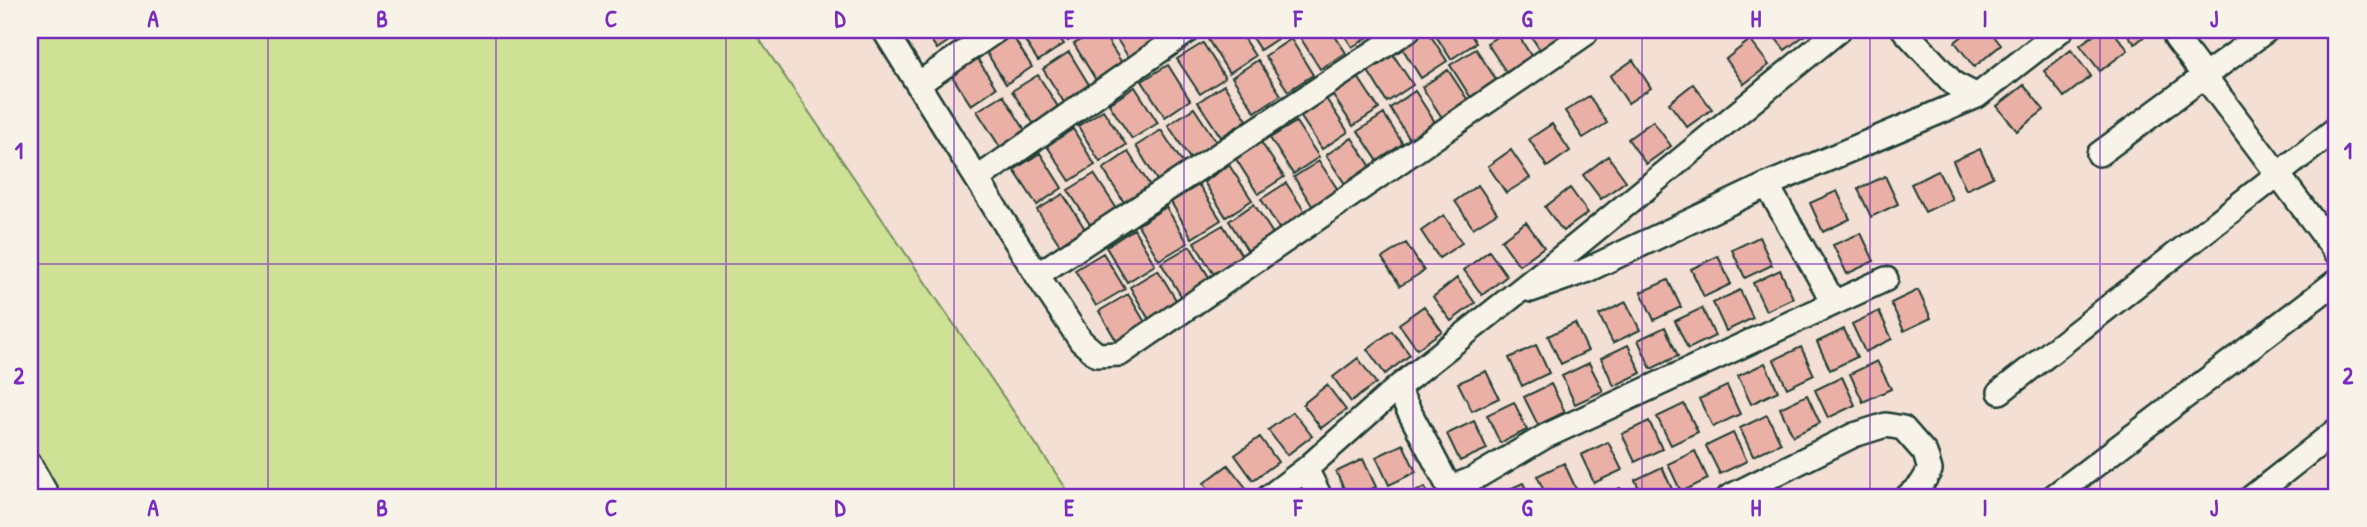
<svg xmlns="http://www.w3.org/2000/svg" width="2367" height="527" font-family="'Patrick Hand',sans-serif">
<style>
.green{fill:#cfe195;stroke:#778f64;stroke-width:2}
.building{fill:#eab0a6;stroke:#1f3d34;stroke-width:2}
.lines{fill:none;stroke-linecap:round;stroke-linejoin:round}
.street-casing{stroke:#1f3d34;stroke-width:28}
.street{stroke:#f7f3e8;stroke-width:23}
.grid{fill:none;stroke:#7b2cbf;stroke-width:2;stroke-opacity:0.55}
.neatline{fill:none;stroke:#7b2cbf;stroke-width:2.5}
.grid-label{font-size:23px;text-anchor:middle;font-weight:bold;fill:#7b2cbf}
</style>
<rect width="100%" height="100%" fill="#f3dfd4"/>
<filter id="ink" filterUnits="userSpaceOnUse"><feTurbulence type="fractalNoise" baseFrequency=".0143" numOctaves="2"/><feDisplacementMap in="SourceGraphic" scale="14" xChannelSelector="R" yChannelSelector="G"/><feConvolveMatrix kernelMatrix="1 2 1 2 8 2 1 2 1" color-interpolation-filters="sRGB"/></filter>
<g filter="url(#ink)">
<path class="green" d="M30,30H753L1072,497H30Z"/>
<path class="building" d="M924,30H961L962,32L937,49Z
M1018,30H1054L1064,44L1038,61Z
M1061,30H1085L1068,41Z
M1096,30H1101L1122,63L1096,80L1074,44Z
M1111,30H1147L1155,42L1129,58Z
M1219,30H1238L1255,56L1229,73L1207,38Z
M1247,30H1284L1286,33L1260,50Z
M1304,30H1331L1346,53L1320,69L1298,34Z
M1341,30H1377L1378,31L1352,47Z
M1419,30H1427L1447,61L1421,78L1399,43Z
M1432,30H1468L1476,43L1451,59Z
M1508,30H1515L1535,62L1510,78L1487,43Z
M1527,30H1563L1569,40L1544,56Z
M1769,30H1808L1809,32L1785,50Z
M1970,30H1989L2001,45L1974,67L1955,42Z
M2100,30H2112L2128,50L2100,71L2080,45Z
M2124,30H2152L2135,44Z
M1010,32L1032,67L1006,84L984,48Z
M1291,39L1313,75L1288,91L1265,56Z
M1750,40L1769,65L1744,84L1726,59Z
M1203,43L1225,78L1200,94L1177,59Z
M1476,49L1499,84L1473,101L1450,65Z
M1390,50L1413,85L1387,102L1365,66Z
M2071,50L2091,76L2064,97L2044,71Z
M1069,52L1091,88L1065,104L1043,69Z
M974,53L996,88L971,105L948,70Z
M1258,60L1281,95L1255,112L1232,77Z
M1633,60L1651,88L1628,103L1610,76Z
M1168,65L1190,100L1165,117L1142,81Z
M1448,70L1471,105L1445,122L1422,87Z
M1356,74L1379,109L1353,126L1330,91Z
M1038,75L1060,110L1035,126L1012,91Z
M1693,84L1712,109L1687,127L1669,103Z
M1224,85L1247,120L1221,137L1198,102Z
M2024,85L2044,110L2017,131L1997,106Z
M1135,87L1158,123L1132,139L1109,104Z
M1415,91L1438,127L1412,143L1390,108Z
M1003,95L1025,130L1000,147L977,111Z
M1589,96L1607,123L1583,138L1565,111Z
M1325,97L1348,132L1322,149L1299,114Z
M1194,108L1217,143L1191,160L1168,125Z
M1103,110L1126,145L1100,162L1078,126Z
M1384,114L1406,149L1381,166L1358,131Z
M1653,121L1671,146L1646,164L1628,139Z
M1296,122L1319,157L1293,174L1270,138Z
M1552,124L1570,151L1547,167L1529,139Z
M1073,129L1095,165L1070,181L1047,146Z
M1161,130L1184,165L1158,182L1136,146Z
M1352,138L1375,173L1349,190L1326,155Z
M1261,142L1284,177L1258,194L1236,159Z
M1980,149L1993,177L1966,190L1953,161Z
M1511,150L1530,178L1506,193L1488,166Z
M1128,152L1151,187L1125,204L1103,169Z
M1040,153L1062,188L1037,205L1014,170Z
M1608,156L1626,181L1601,199L1583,175Z
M1319,161L1342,196L1316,212L1294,177Z
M1229,165L1252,200L1226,217L1204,182Z
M1938,171L1952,199L1925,212L1911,184Z
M1094,174L1117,209L1091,226L1068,190Z
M1885,176L1898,204L1871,217L1858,189Z
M1286,183L1309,218L1283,235L1261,199Z
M1199,185L1221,220L1192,238L1171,202Z
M1478,185L1497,213L1473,228L1455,201Z
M1570,188L1588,213L1563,231L1545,207Z
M1837,191L1850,219L1823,232L1810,203Z
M1063,194L1085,229L1060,245L1037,210Z
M1254,204L1277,240L1251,256L1229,221Z
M1166,207L1188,243L1159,260L1138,225Z
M1444,215L1462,243L1439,258L1421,231Z
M1526,222L1544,247L1519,265L1501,240Z
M1223,225L1245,261L1216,278L1194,242Z
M1134,229L1155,265L1127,282L1106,247Z
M1861,233L1874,261L1847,274L1833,245Z
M1759,237L1772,265L1745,278L1732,250Z
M1406,243L1424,271L1400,286L1382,258Z
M1190,246L1212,282L1183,299L1161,263Z
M1489,251L1507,276L1482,295L1464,270Z
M1103,253L1125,289L1096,306L1075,270Z
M1718,256L1731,284L1704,297L1691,269Z
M1158,270L1179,305L1151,323L1130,287Z
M1780,270L1793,298L1766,311L1753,283Z
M1457,278L1475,303L1451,321L1433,297Z
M1668,280L1681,307L1654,320L1641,292Z
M1740,290L1753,318L1726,331L1713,303Z
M1918,290L1931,318L1904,331L1891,303Z
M1128,294L1149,329L1120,347L1099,311Z
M1626,302L1640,330L1613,343L1599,315Z
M1424,306L1442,331L1417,349L1399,324Z
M1702,308L1715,336L1688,349L1675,321Z
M1879,311L1892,339L1865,352L1852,324Z
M1575,323L1588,351L1561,364L1548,336Z
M1665,327L1678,356L1651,369L1638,340Z
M1844,329L1857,357L1830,370L1817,342Z
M1392,331L1410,355L1385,374L1367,349Z
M1536,345L1549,373L1522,386L1509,358Z
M1628,345L1641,373L1614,386L1601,358Z
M1801,347L1814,375L1787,388L1774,360Z
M1358,358L1376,383L1351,402L1333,377Z
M1877,361L1891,389L1863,402L1850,374Z
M1589,363L1603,391L1575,404L1562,376Z
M1765,363L1778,391L1751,404L1738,376Z
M1486,371L1499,398L1472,411L1458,383Z
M1842,377L1855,405L1828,418L1815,390Z
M1551,384L1565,412L1538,425L1524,397Z
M1327,385L1346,410L1321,428L1303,404Z
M1727,386L1740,414L1713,427L1699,399Z
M1807,395L1820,423L1793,436L1780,408Z
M1514,402L1527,430L1500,443L1487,415Z
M1684,404L1698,432L1671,445L1657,417Z
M1293,412L1312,436L1287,455L1268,430Z
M1767,415L1781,443L1753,456L1740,428Z
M1474,421L1487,449L1460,461L1447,434Z
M1649,421L1662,449L1635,462L1622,434Z
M1733,433L1747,461L1720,474L1706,446Z
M1260,437L1278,462L1253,480L1235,455Z
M1608,442L1622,470L1594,483L1581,455Z
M1403,444L1416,472L1389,485L1376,457Z
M1695,451L1708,479L1681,492L1668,464Z
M1363,459L1376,487L1355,497H1348L1336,472Z
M1564,463L1577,491L1563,497H1547L1537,476Z
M1228,465L1247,489L1236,497H1214L1204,483Z
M1662,467L1675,496L1643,497L1635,480Z
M1523,483L1530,497H1497L1496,495Z
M1425,487L1429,497H1404Z
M1620,488L1625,497H1601Z"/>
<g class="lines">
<g class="street-casing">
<path id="street" d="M884,30L1037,275L1081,341L1097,355L1120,354L1585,34L1587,30
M1904,30L1954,84L1977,96L2061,30
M2176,38L2337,253
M918,84L997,30
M2099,154L2267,30
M977,179L1189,30
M1767,185L1834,303
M1037,275L1408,30
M1531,290L1585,271L1767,185L1977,96
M1397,388L1454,497
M2000,392L2337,128
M30,465L48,497
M1306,469L1320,497
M1450,488L1473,479L1546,436L1886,279
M1269,497L1306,469L1397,388L1577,245L1839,30
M1729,497L1854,435L1886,425L1903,428L1925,453L1930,470L1921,485L1907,497
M2053,497L2337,281
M2252,497L2337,430"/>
</g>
<use href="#street" class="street"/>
</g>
</g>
<path class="grid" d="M268,30V497M496,30V497M726,30V497M954,30V497M1184,30V497M1413,30V497M1642,30V497M1870,30V497M2100,30V497M30,264H2337"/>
<rect width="2367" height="527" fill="none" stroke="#f7f3e8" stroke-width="77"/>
<rect x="38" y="38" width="2290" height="451" class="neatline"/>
<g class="grid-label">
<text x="153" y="27">A</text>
<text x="382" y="27">B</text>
<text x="611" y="27">C</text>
<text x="840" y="27">D</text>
<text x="1069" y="27">E</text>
<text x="1298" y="27">F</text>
<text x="1527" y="27">G</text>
<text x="1756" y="27">H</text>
<text x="1985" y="27">I</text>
<text x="2214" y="27">J</text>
<text x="19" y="159">1</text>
<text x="2348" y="159">1</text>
<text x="19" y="384">2</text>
<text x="2348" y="384">2</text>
<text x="153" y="516">A</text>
<text x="382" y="516">B</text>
<text x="611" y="516">C</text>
<text x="840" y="516">D</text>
<text x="1069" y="516">E</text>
<text x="1298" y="516">F</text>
<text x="1527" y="516">G</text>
<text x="1756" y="516">H</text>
<text x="1985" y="516">I</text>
<text x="2214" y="516">J</text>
</g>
</svg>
